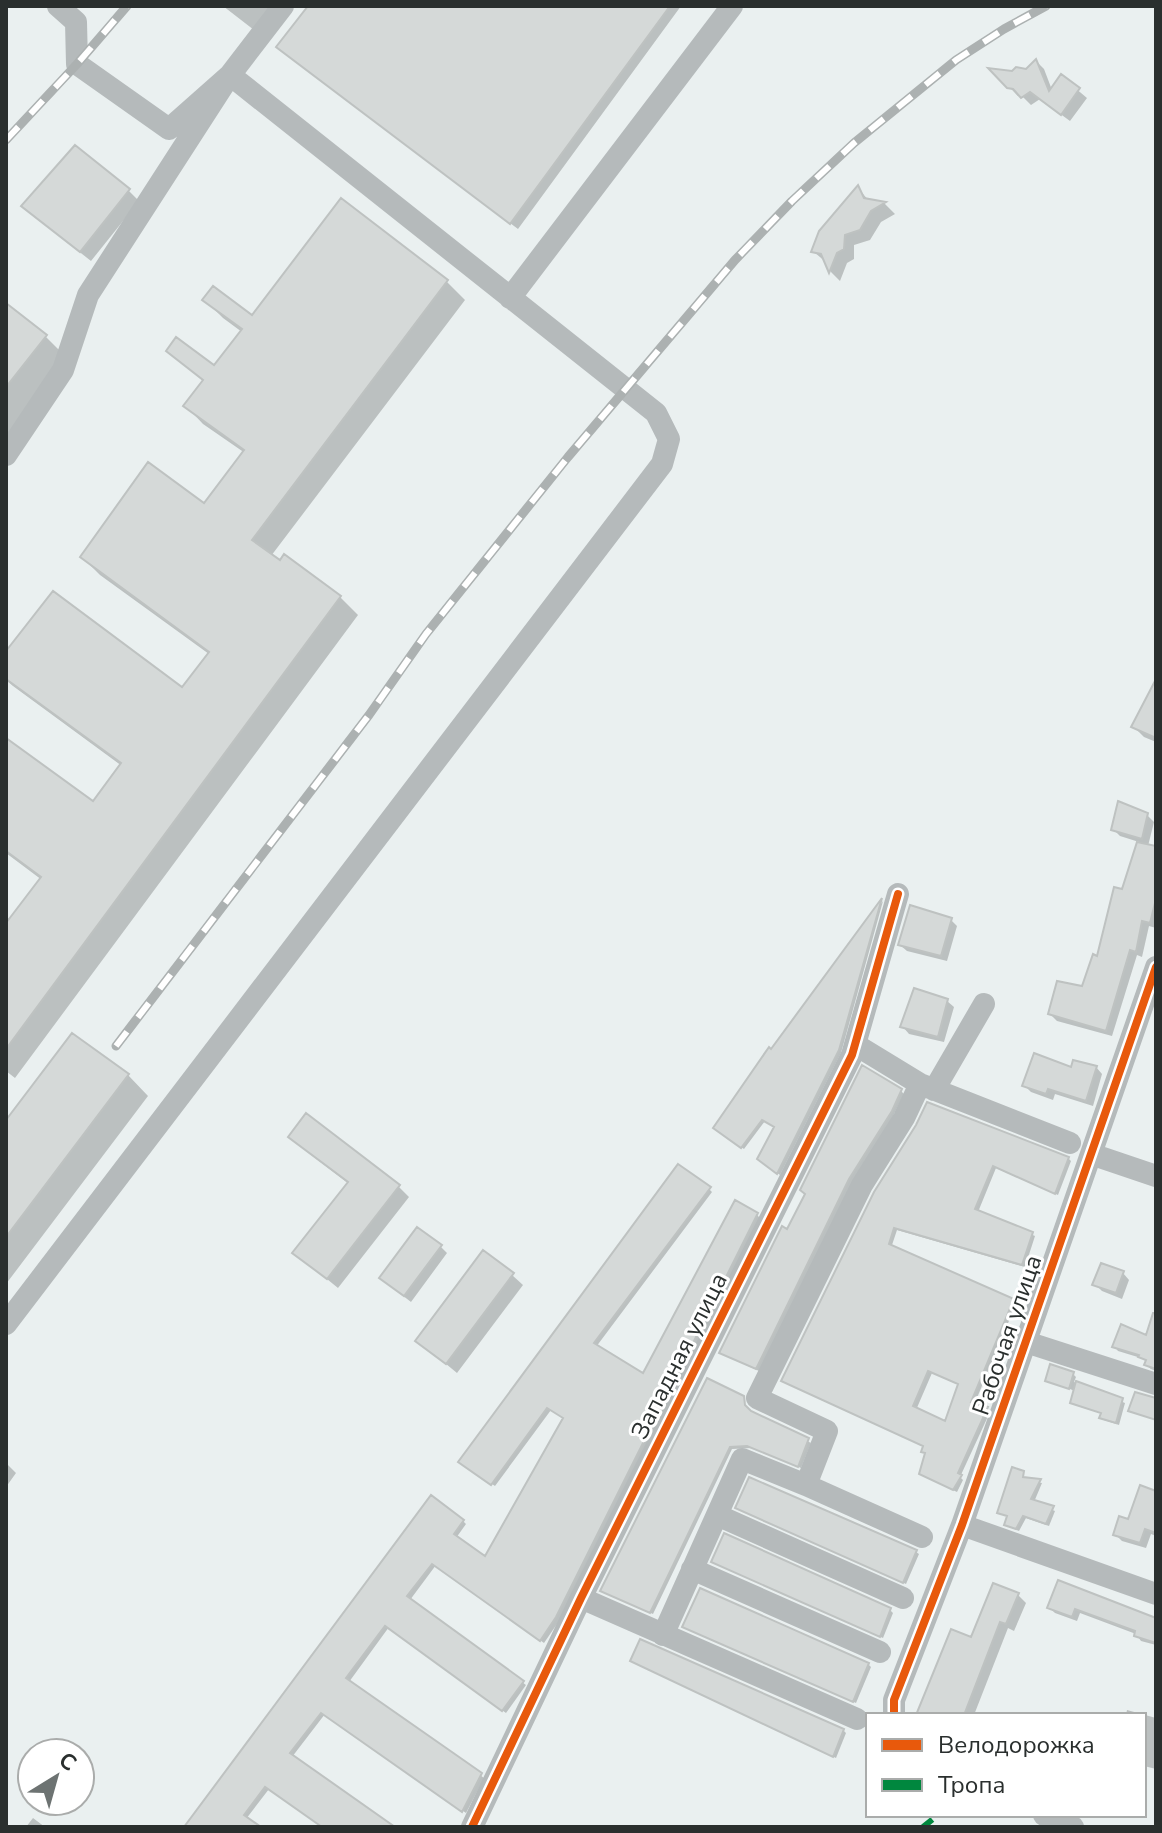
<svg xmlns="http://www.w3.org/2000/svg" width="1162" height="1833" font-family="'Nunito Sans',sans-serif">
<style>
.shadow{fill:#0003;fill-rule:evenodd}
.building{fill:#d5d9d8;stroke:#bec2c1;stroke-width:2;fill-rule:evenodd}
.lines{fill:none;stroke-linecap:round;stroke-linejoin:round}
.minor{stroke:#b5babb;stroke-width:22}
.rail-casing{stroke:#acb1b1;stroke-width:9}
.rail{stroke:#fff;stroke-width:6;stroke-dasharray:18;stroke-linecap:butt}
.quiet{stroke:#00873e;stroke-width:6;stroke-dasharray:12 6;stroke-linecap:butt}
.cycleway-casing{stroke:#fff;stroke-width:13}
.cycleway{stroke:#e8590c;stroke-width:8}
.labels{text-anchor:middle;stroke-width:6;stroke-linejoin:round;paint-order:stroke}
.street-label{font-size:24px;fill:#2a2f2e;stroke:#fff}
</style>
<rect width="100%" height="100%" fill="#eaf0f0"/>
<path class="shadow" d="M223,6H273L254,30Z
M310,6H681L518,229L285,53Z
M1036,61L1044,69L1052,90L1062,77L1087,98L1070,121L1040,99L1031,105L1022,96H1018L994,71L1013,73L1027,71Z
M858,188L869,201L885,204L895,214L881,222L870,240L854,245V259L847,263L840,281L831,272L827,263L814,252Z
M128,190L139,201L91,261L34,216Z
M341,201L447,282L465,300L271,556L340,597L358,615L15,1078L6,1071V917L11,920L42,880L6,853V740L93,804L122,766L13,686L6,680V654L182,690L209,654L100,575L82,557L204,506L245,453L203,424L186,406L204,382L169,350L215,367L242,332L223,318L205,300L252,318Z
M6,306L45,336L74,365L6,452Z
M1156,708V742L1144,737L1134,727Z
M1147,815L1154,822L1148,846L1156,848V928L1149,926L1142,957L1137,955L1112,1036L1057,1021L1050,1014L1083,989L1098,958L1139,842L1120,836L1113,829Z
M883,901L841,1053L780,1175L762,1162L776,1128L765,1121L744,1149L718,1131L772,1052Z
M950,919L957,926L947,961L907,951L900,945Z
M947,1001L954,1007L944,1042L909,1034L903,1027Z
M1096,1067L1102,1074L1093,1106L1055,1094L1053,1100L1031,1092L1024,1085L1072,1069Z
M128,1075L148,1096L6,1284V1123Z
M901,1091L904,1094L894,1114L759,1371L724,1355L788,1232Z
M918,1126L1068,1158L1071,1161L1058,1195L996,1168L978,1212L1035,1236L1025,1267L897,1230L891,1248L1016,1304L974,1405L990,1412L960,1477L963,1480L957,1492L925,1477V1447L783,1381ZM932,1373L959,1385L946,1423L916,1410Z
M301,1147L398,1186L409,1197L338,1288L295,1253L349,1184Z
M709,1189L712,1192L596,1347L644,1376L756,1214L760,1218L559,1621L544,1643L436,1565L410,1600L526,1685L506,1713L389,1627L349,1682L484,1778L466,1813L325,1714L292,1757L392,1827H324L269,1789L246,1819L257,1827H187L463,1521L466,1524L456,1538L485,1559L565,1419L551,1410L495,1486L463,1464Z
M440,1246L447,1253L411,1302L389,1285Z
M1123,1273L1129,1280L1122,1299L1102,1291L1095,1284Z
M512,1275L523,1285L457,1373L417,1340Z
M1156,1339V1371L1151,1369L1146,1365L1147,1362L1141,1358L1118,1351L1114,1346Z
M1073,1374L1076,1377L1074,1382L1125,1403L1119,1425L1104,1420L1103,1414L1075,1405L1072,1402L1075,1391L1047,1380Z
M742,1398L747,1410L811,1443L801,1468L752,1448L732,1449L653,1614L605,1593L603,1591Z
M6,1463L16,1473L6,1487Z
M1023,1473L1025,1480L1042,1483L1034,1502L1055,1511L1049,1526L1026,1518L1019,1531L1009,1527L1006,1524L1009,1517L1000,1512Z
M1156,1493V1536L1151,1534L1146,1548L1122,1541L1115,1534Z
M741,1510L916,1552L919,1554L906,1584Z
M725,1536L890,1610L893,1613L883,1638L716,1564L713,1562Z
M1059,1583L1156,1620V1645L1141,1641L1136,1634L1080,1613L1077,1621L1055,1613L1050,1608Z
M1018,1595L1026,1603L1014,1631L1008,1628L974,1715H918L972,1640Z
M685,1627L868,1664L871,1667L856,1703Z
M635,1663L843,1730L846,1733L836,1758Z
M1127,1710L1156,1718V1769L1144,1766V1715H1126Z
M33,1818L45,1827H26Z"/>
<path class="building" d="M308,6H670L510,224L276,47Z
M1036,59L1049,91L1061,74L1080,88L1061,115L1030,92L1021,98L1013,89L1007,88L988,68L1012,71L1016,67L1026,69Z
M75,145L130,189L80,252L21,206Z
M858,185L864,198L886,202L871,211L860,230L845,235L844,249L837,253L829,273L821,254L811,252L819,231Z
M341,198L448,280L252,540L280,560L284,554L341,596L6,1049V923L41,877L6,851V738L93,801L121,763L6,679V651L53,591L182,687L209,652L80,557L148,462L204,503L244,450L183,406L203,380L166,351L176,337L214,365L242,329L202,300L213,286L252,315Z
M6,303L47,335L6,387Z
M1156,679V738L1131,727Z
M1118,801L1148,813L1142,839L1111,830Z
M1137,842L1156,846V899L1150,923L1142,921L1136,952L1130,950L1106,1031L1048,1014L1057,981L1082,986L1093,954L1097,956L1114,887L1122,889Z
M882,898L839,1050L777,1174L757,1159L774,1127L762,1120L741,1148L713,1128L769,1047L771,1049Z
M910,905L952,918L941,956L898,945Z
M914,988L948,999L938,1037L900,1027Z
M72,1033L129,1074L6,1237V1120Z
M1034,1053L1071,1067L1073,1060L1097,1066L1086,1101L1048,1089L1046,1094L1022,1086Z
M862,1065L902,1089L892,1111L849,1179L756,1369L719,1353L782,1226L787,1229L805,1194L800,1190Z
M927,1102L1069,1157L1055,1194L993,1166L975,1209L1033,1232L1022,1265L894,1228L889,1244L1014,1299L971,1402L988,1407L958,1473L962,1475L953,1490L919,1474L925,1453L921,1452L923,1446L781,1381L874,1192L916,1125ZM928,1371L958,1384L945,1421L913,1406Z
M306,1113L400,1185L327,1279L292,1253L348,1182L288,1137Z
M678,1164L711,1187L594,1343L643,1373L735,1200L758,1213L556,1617L540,1641L432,1564L407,1596L524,1681L502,1711L385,1626L346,1678L482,1773L462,1812L321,1713L290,1753L395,1827H322L265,1787L244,1815L261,1827H184L431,1495L464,1520L454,1534L485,1556L563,1418L547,1408L491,1485L458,1462Z
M417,1227L442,1245L404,1296L379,1278Z
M483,1250L514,1273L446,1364L415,1341Z
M1101,1263L1124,1271L1116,1293L1092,1285Z
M1153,1313H1156V1369L1144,1365L1146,1360L1138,1357L1139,1355L1112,1347L1121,1324L1146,1335Z
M1050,1364L1074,1372L1069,1389L1045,1381Z
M707,1378L744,1396L745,1405L751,1411L809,1438L798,1467L747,1446L730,1447L650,1613L600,1591Z
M1076,1381L1123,1398L1116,1423L1099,1418L1101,1413L1070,1403Z
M1135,1392L1156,1398V1420L1128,1411Z
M1012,1467L1024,1471L1023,1477L1041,1479L1031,1499L1054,1506L1046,1524L1023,1516L1016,1529L1004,1525L1007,1516L997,1513Z
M749,1477L917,1550L903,1583L735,1508Z
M1140,1485L1156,1491V1533L1145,1529L1140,1543L1113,1535L1119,1516L1128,1519Z
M724,1533L891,1608L880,1637L711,1562Z
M1058,1580L1156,1618V1643L1134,1636L1135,1631L1075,1609L1072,1617L1047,1608Z
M993,1583L1019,1593L1006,1624L1000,1622L964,1715H916L951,1629L971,1637Z
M700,1588L869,1663L853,1702L682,1627Z
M640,1639L844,1729L833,1757L630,1661Z"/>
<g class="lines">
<path class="minor" d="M510,298L732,6
M6,455L63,370L88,295L230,75L283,6
M920,1084L1070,1143
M934,1090L984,1004
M1091,1154L1156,1176
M6,1324L662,464L669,439L656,413L230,75L169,129L77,64L76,22L58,6
M1026,1342L1156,1384
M806,1485L922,1537
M717,1515L903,1598
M962,1525L1156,1594
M692,1569L880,1652
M581,1598L857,1719
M663,1635L742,1459L806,1485L827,1431L757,1398L862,1185L904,1118L920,1084L856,1045
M894,1715V1700L962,1525L1156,967
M1044,1815L1073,1827
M472,1827L581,1598L852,1055L898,894"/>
<g class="rail-casing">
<path id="rail" d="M6,140L77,64L127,6
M116,1046L369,715L426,634L568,457L735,260L792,201L854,143L956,60L1004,29L1046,6"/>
</g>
<use href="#rail" class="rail"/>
<path class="quiet" d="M923,1827L938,1815"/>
<g class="cycleway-casing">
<path id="cycleway" d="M894,1715V1700L962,1525L1156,967
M472,1827L581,1598L852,1055L898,894"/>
</g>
<use href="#cycleway" class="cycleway"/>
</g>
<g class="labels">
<g class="street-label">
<text transform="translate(1007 1335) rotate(-71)" y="8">Рабочая улица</text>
<text transform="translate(679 1356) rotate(-63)" y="8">Западная улица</text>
</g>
</g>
<rect width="1162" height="1833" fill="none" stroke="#2a2f2e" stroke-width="16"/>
<rect x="866" y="1713" width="280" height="104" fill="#ffffff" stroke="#aaacab" stroke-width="2"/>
<rect x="882" y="1739" width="40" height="12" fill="#e8590c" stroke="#aaacab" stroke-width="2"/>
<text x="938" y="1753" font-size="24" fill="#2a2f2e">Велодорожка</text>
<rect x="882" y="1779" width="40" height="12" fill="#00873e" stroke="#aaacab" stroke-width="2"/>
<text x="938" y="1793" font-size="24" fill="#2a2f2e">Тропа</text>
<g transform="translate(56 1777) rotate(37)"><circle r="38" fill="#ffffff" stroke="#aaacab" stroke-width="2"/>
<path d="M0-6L14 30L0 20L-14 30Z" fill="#6d7372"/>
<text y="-12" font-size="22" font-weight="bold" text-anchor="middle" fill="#2a2f2e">С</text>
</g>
</svg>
